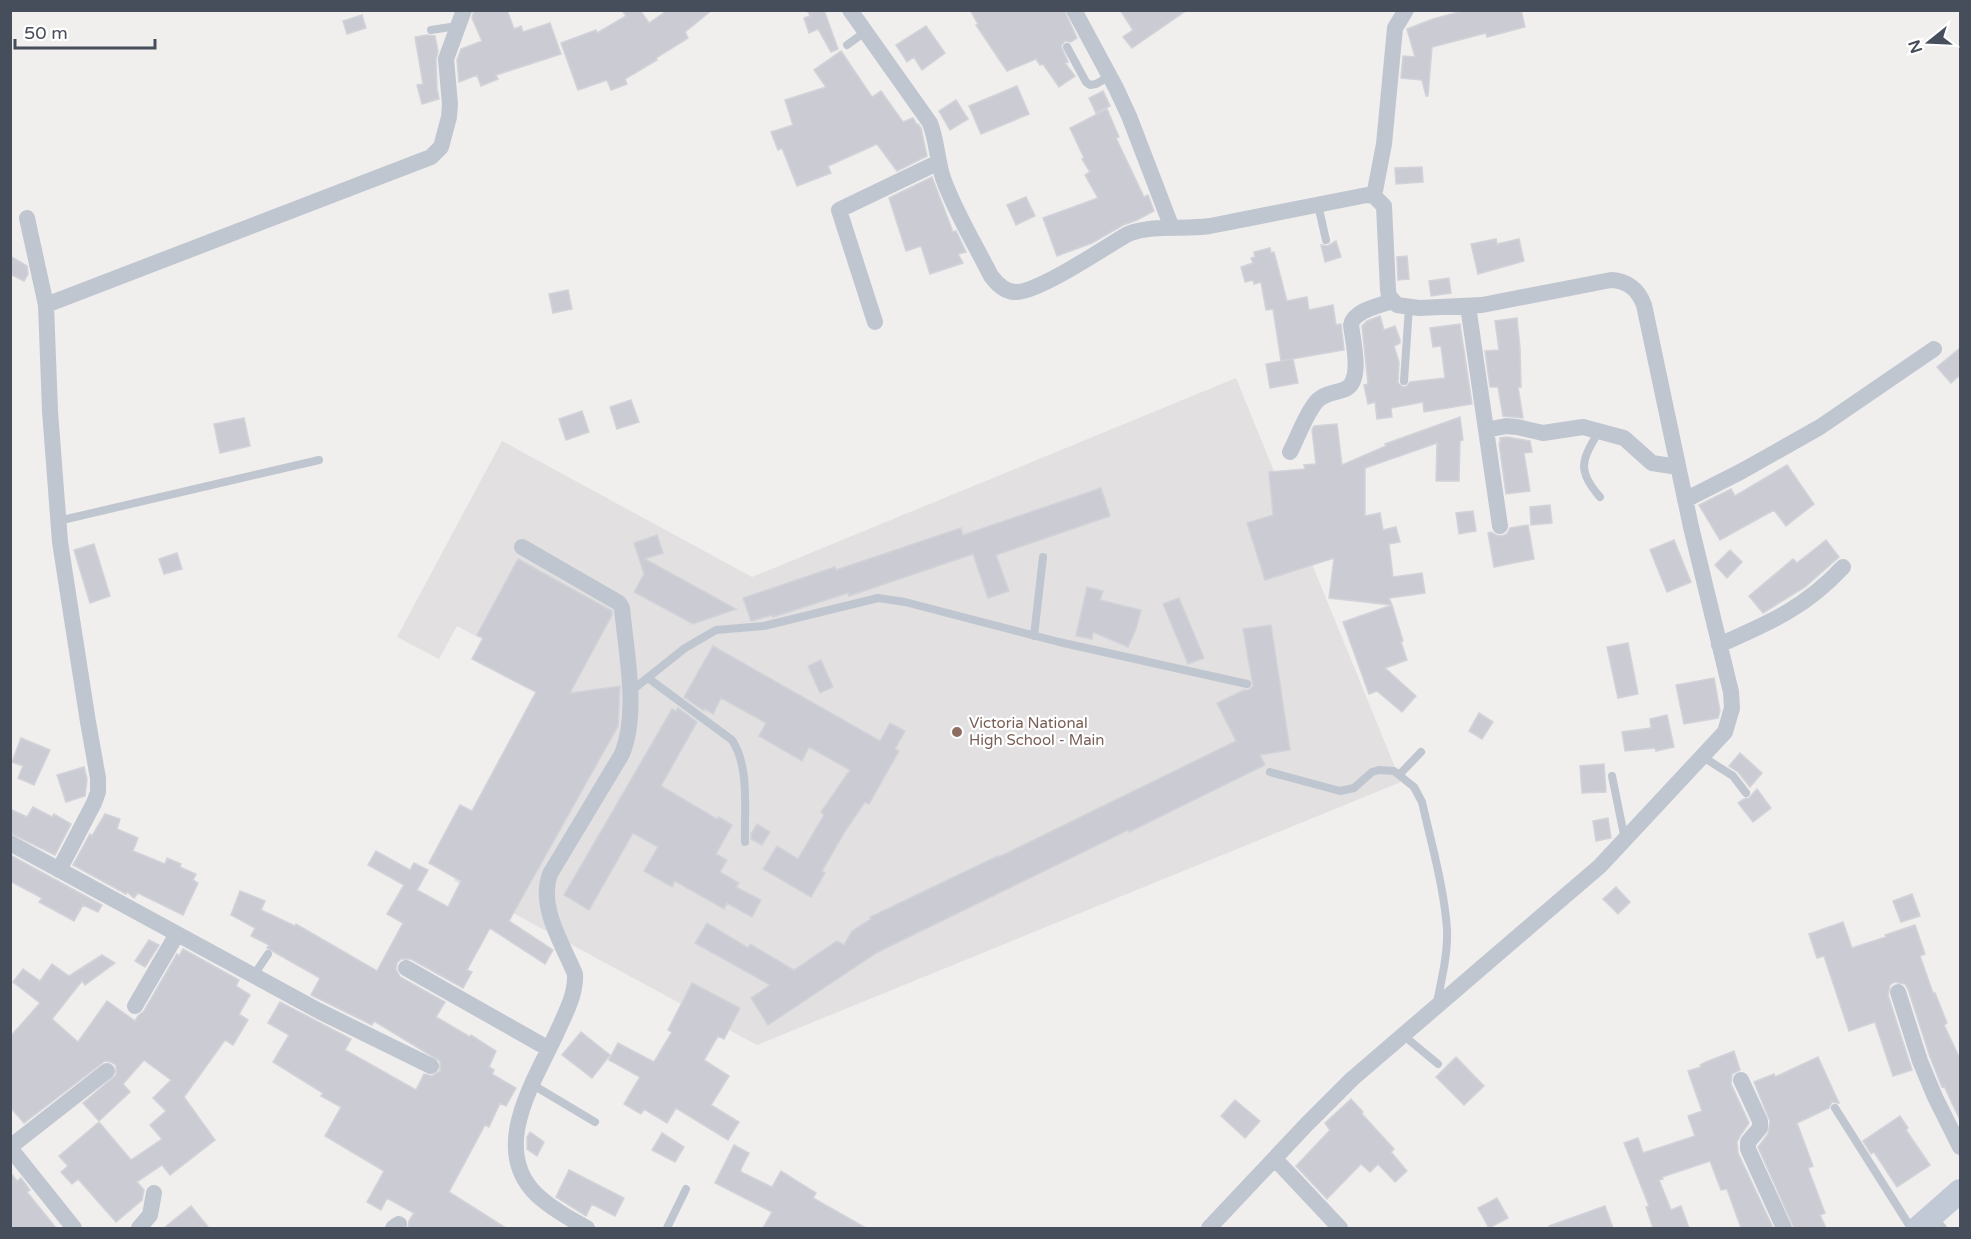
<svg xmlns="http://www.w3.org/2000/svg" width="1971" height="1239" font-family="'Varela Round',sans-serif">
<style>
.education{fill:#e2e0e0}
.building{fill:#cbccd3;stroke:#d2d3d9;stroke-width:1.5}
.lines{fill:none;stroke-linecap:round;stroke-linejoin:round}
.service{stroke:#bfc6d0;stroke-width:8}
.minor{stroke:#bfc6d0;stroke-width:16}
.secondary{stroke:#c1c8d6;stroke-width:24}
.education-dot{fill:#8d6e63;stroke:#fff;stroke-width:2}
.labels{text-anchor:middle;stroke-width:4.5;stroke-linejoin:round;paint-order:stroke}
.education-label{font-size:15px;fill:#785e54;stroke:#fff;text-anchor:start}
</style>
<rect width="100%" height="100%" fill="#f1eeee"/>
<path class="education" d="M1236,378L1401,782L757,1045L454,881L561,682L457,626L439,659L397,637L502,441L752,577Z"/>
<path class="building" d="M474,10H507L514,29L521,26L523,32L550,23L561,54L496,75L498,79L481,86L477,75L459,82L457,60L461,49L482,41L472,18Z
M622,10H640L649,23L668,10H712L685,32L688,38L656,58L657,60L625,79L627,84L611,90L607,80L578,90L561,43L596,30L597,33L626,16Z
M807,10H824L838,49L831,52L818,29L809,33L804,18L810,16Z
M970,10H1064L1077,38L1071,42L1065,41L1061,46L1068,62L1065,63L1075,76L1059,87L1043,64L1040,65L1036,59L1007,71L976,25L978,24Z
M1120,10H1187L1132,48L1123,37L1133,30Z
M1466,10H1521L1525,27L1487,37L1486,33L1432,47L1428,96H1426L1422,80L1401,78L1403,56L1415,57L1407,29L1433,19Z
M362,15L366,28L347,34L343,21Z
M926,26L945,53L922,70L914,57L907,62L896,45Z
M427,35L435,36L438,51L436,60L437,89L439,99L422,104L417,85L423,84L415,37Z
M841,51L872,97L881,91L903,122L913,118L917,125L918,124L921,128L927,156L897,171L877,144L828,166L831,173L797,186L782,148L778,150L771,132L793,125L785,100L826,87L814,70Z
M1017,86L1029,114L981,134L969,106Z
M1103,91L1110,106L1096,113L1089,98Z
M956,100L968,119L950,130L939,111Z
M1107,109L1119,137L1116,138L1144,197L1148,195L1154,211L1137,220L1123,225L1092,243L1057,256L1043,218L1098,198L1085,175L1090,172L1082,159L1084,158L1070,128Z
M1422,167L1423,182L1396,184L1395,168Z
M932,177L953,232L956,231L966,252L958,254L963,263L930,274L921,246L906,251L889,198Z
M1026,197L1035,216L1016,225L1007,205Z
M1496,239L1497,244L1519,239L1524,261L1478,274L1471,244Z
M1336,241L1341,257L1325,262L1321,245L1328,246Z
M1270,248L1271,253L1274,252L1287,301L1307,297L1309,310L1333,305L1336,325L1341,324L1344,350L1281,361L1273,309L1266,310L1261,282L1254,284L1253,280L1245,282L1241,267L1253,263L1251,258L1255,257L1254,252Z
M10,256L27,266L28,274L24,281L10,274Z
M1407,256L1409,279L1398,280L1397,257Z
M1449,278L1451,293L1431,296L1429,281Z
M568,290L572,309L553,313L549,294Z
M1380,316L1384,330L1395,326L1400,340V343L1394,346L1399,362L1398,383L1403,387L1407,386L1410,382L1445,378L1441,346L1433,347L1430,328L1460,324L1472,404L1424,412L1423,402L1391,408L1392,417L1377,419L1375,402L1368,404L1364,385L1368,384L1362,326L1367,321Z
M1517,318L1520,348L1521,387H1518L1523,418L1503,416L1498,387H1490L1485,351L1499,350L1495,321Z
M1960,348V375L1951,383L1937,367Z
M1293,359L1298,383L1270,388L1266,364Z
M631,400L639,422L617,429L610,407Z
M582,411L589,432L566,440L559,419Z
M1460,417L1463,440L1460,441L1459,481H1436L1437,443L1365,468V516L1380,513L1383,530L1396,527L1400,542L1389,544L1393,577L1422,573L1425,593L1389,598L1392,605L1329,598L1334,558L1265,580L1247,523L1273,515L1269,472L1305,469L1304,465L1316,464L1312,430L1314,426L1337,424L1342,465L1386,446L1385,444Z
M244,418L250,446L220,453L214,424Z
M1507,437L1530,441L1532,452L1524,453L1530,491L1506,494L1499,443H1500V438Z
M1787,465L1814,504L1786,526L1774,510L1720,540L1699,505L1731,489L1735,496Z
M1101,488L1110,516L996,555L1009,591L988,598L973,554L849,596L848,593L773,617L772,615L751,621L743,598L835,567L836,570L961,528L963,535Z
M1550,505L1552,523L1531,525L1530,507Z
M1473,511L1476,531L1459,534L1456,513Z
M1528,525L1534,559L1494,567L1488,533L1491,532L1496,535L1502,536L1507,534L1510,528Z
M657,535L663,553L645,559L736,609L693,624L634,592L644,574L634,543Z
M1674,540L1691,582L1667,592L1650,550Z
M1826,540L1839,557L1805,587L1763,613L1749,596L1793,559L1797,563Z
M94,544L110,596L90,603L74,550Z
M1730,550L1742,562L1727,578L1715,565Z
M177,553L182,569L164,574L159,559Z
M518,559L612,611V615L570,693L620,686L618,726L509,921L553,950L545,964L490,928L467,970L472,972L463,988L411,959H401L397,963L396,969L400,977L445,1002L436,1017L470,1037L471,1035L496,1051L489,1067L494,1070L492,1074L516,1088L506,1106L500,1103L489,1127L485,1125L449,1192L506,1228H408L409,1221L414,1213L387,1198L381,1210L367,1202L384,1171L325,1136L341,1107L321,1096L323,1093L273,1062L289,1035L268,1023L280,1002L351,1039L345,1050L416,1090L424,1074L432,1076L440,1071V1061L374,1021L372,1025L311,995L320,978L267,948L269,945L251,936L255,928L231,915L240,891L248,894L265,901L261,910L295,926L296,924L377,971L403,923L387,914L404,885L368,865L376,851L410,870L414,863L428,870L417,890L448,907L461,881L429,863L460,805L472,811L536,692L472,659L483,638L477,635Z
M1087,587L1103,591L1100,600L1141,610L1136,629L1128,647L1093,632L1092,639L1076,636Z
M1179,598L1204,658L1188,664L1163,604Z
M1392,605L1403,641L1401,642L1407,660L1385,668L1416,696L1402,712L1377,691L1369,694L1343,622Z
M1271,625L1290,750L1260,755L1265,765L1129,832L1128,830L878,952L768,1025L751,998L770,985L695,943L707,923L748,948L750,944L794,970L837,941L844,945L852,931L871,919L870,917L998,856L999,857L1236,741L1217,703L1244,690H1249L1253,686L1243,629Z
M1628,643L1638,694L1618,698L1607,647Z
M713,646L880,741L890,723L905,731L895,749L899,751L869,804L865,802L844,833L822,871L825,873L811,897L763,869L777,846L798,859L824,815L821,812L850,770L809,747L802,761L759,736L766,723L721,698L713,714L705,709L704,711L684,697Z
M821,660L833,687L820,693L808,666Z
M1714,678L1720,711L1718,718L1684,724L1676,685Z
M678,708L697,722L661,786L717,819L719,817L732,825L716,854L727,860L720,872L739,883L736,887L761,900L752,917L727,903L724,909L675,881L672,887L644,871L658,847L633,833L589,910L564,895L672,709L676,711Z
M1479,713L1493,722L1482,739L1469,731Z
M1667,715L1674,747L1656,751L1655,748L1625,751L1622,732L1651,728L1650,719Z
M21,738L50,750L34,785L18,778L23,766L12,762Z
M1740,753L1762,773L1750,787L1738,772L1729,766Z
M1604,764L1606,792L1582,793L1580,766Z
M84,767L87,779L85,796L66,802L57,775Z
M1757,789L1771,808L1753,822L1738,803L1744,799L1749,798Z
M33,807L52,817L54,814L71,824L55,855L10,833V809L27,817Z
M105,814L120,819L117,829L138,838L133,851L165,864L167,858L181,864L180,867L196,874L193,880L198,883L183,915L138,893L134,898L127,892L126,894L73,865L90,834L92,836Z
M1608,818L1611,838L1596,841L1593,821Z
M757,824L770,832L762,845L751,839V834Z
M10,855L102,905L98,912L83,905L74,921L39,902L42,898L10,881Z
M1616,887L1630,902L1618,914L1603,899Z
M1912,894L1920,916L1901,922L1893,901Z
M1843,922L1852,948L1886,937L1885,935L1915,925L1925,954L1920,956L1933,993H1935L1947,1023L1944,1025L1960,1059V1120L1944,1086L1942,1087L1930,1057L1908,989L1905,984L1894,982L1890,985L1888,995L1912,1070L1893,1076L1875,1022L1849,1031L1824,956L1817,958L1809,934Z
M149,940L159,945L145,967L135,961Z
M183,949L239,980L236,986L250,995L239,1014L248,1020L233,1045L225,1040L184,1097L215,1140L170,1175L162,1165L137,1182L144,1190L142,1200L116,1222L78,1179L72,1184L61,1172L68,1166L59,1156L99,1122L131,1160L162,1139L150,1125L166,1111L153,1098L171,1080L144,1060L123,1084L130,1092L99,1121L83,1103L116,1075V1065L111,1062L105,1061L24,1123L10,1107V1037L40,1003L13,982L23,969L40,981L52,964L69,976L102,955L115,963L85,985L82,981L52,1019L78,1042L107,1001L135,1021L138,1016L144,1011L177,954L179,956Z
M692,983L740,1008L724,1039L718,1036L704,1060L729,1076L711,1105L739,1122L728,1140L676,1108L667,1123L644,1109L641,1114L624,1104L640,1077L609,1060L618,1043L654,1062L672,1032L668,1030Z
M581,1032L610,1055L592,1078L562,1055Z
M1734,1051L1740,1070L1732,1074L1731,1084L1749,1123L1740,1136L1737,1142L1738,1153L1773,1228H1741L1727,1189L1721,1190L1710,1161L1662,1177L1663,1179L1659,1180L1671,1210L1681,1206L1689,1228H1653L1646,1207L1649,1206L1624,1143L1638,1138L1643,1153L1695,1136L1688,1116L1702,1111L1688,1071L1701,1067L1700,1065L1706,1062Z
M1456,1057L1484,1086L1464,1105L1436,1077Z
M1818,1057L1839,1103L1832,1102L1829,1108L1797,1123L1813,1166L1808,1168L1825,1213L1820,1215L1826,1228H1794L1758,1147L1768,1134L1770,1121L1754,1082L1774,1074L1775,1077Z
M1351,1099L1363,1112L1362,1114L1394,1149L1391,1152L1407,1171L1395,1182L1378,1164L1370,1172L1361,1164L1327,1199L1296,1166L1330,1130L1325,1123Z
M1235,1100L1260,1121L1245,1138L1221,1116Z
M1900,1116L1908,1128L1906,1130L1930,1165L1897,1187L1874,1152L1871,1154L1863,1141Z
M530,1132L544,1142L537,1156L527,1149V1137Z
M662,1133L684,1147L675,1162L652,1150Z
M734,1145L749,1153L741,1169V1172L772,1187L781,1171L816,1193L813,1198L866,1228H763L772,1212L715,1183Z
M569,1170L624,1198L615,1216L592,1204L586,1216L556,1197Z
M10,1172L17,1181L21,1178L30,1190L27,1192L56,1228H10Z
M1497,1198L1508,1218L1489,1228L1478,1208Z
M191,1206L209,1228H164Z
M1605,1206L1613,1228H1550L1549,1226Z"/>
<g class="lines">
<path class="service" d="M431,30L457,26
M847,45L865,32
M1067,47L1086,82L1090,85L1096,84L1110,76
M1318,205L1326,240
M1404,381L1409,307
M1599,431C1582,460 1576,470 1600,497
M58,521L319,460
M1034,636L1043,557
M648,678L732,740C750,767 744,810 745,842
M631,691L685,648L716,630L764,626L878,598L905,602L1059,642L1247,684
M1703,757L1733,776L1746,793
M1270,772L1340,791L1354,788L1372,772L1379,770L1394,771L1414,787L1422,802C1431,842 1444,887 1447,929C1448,953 1442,978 1437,1002
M1400,774L1421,752
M1612,776L1625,840
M254,975L268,954
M1403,1035L1438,1064
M533,1085L595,1122
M1835,1108L1911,1228
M1932,1216L1943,1228
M667,1228L686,1189"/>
<path class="minor" d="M850,10L930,123C937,141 937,160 943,178C955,212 975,244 991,276C998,285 1006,293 1017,292C1041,291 1105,247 1128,234C1155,224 1183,230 1210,226L1367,195L1374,196L1384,206L1388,290L1389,296L1397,305L1419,308L1482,305L1611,280C1628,281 1638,289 1644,305L1691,527L1731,692L1732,708L1725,732L1600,866L1352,1079L1307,1124L1209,1228
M1074,10L1116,88L1129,116L1172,228
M1374,196L1384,144L1395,28L1406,10
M27,218L46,305L50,411L60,542L88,722L98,778V792L94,803L59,870
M46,305L431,157L441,147L449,117L450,104L446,59L464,10
M1468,306L1500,526
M875,322L839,210L939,162
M1486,430L1506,426L1517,427L1543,433L1583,427L1624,438L1652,463L1678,467
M1290,452C1298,437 1306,413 1317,401C1323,394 1334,393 1343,390C1364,384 1353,342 1351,325C1354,310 1379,306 1392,301
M1685,500L1742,471L1820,427L1934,349
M522,547L619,603L622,608C626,652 639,713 622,754L550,874C538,906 562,943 575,974C576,994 566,1012 558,1030C536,1079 488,1148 537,1195C552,1209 570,1219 587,1228
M1719,645C1769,623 1805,608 1843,567
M10,843L319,1011L431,1066
M406,968L549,1049
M1898,992L1920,1061L1935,1097L1960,1147
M135,1006L177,934
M1741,1080L1760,1121V1128L1748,1142V1149L1784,1228
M10,1147L107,1071
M10,1148L74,1228
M1275,1159L1340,1228
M139,1228L150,1215L154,1193
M393,1228L399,1224"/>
<path class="secondary" d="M1918,1228L1960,1191"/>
</g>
<circle class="education-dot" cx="957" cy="732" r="6"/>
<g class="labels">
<g class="education-label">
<text x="969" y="728">Victoria National<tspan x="969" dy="17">High School - Main</tspan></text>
</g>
</g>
<rect width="1971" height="1239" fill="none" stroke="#474e5b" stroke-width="24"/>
<g transform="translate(1929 42) rotate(252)" stroke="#ffffff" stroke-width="4.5" paint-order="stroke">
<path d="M0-4.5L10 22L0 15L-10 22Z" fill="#474e5b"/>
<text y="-9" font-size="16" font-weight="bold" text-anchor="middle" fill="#474e5b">N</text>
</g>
<path d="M15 39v9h140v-9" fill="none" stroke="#474e5b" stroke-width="3"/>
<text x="24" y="39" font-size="18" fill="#474e5b" stroke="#ffffff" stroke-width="4.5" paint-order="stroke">50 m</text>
</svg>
